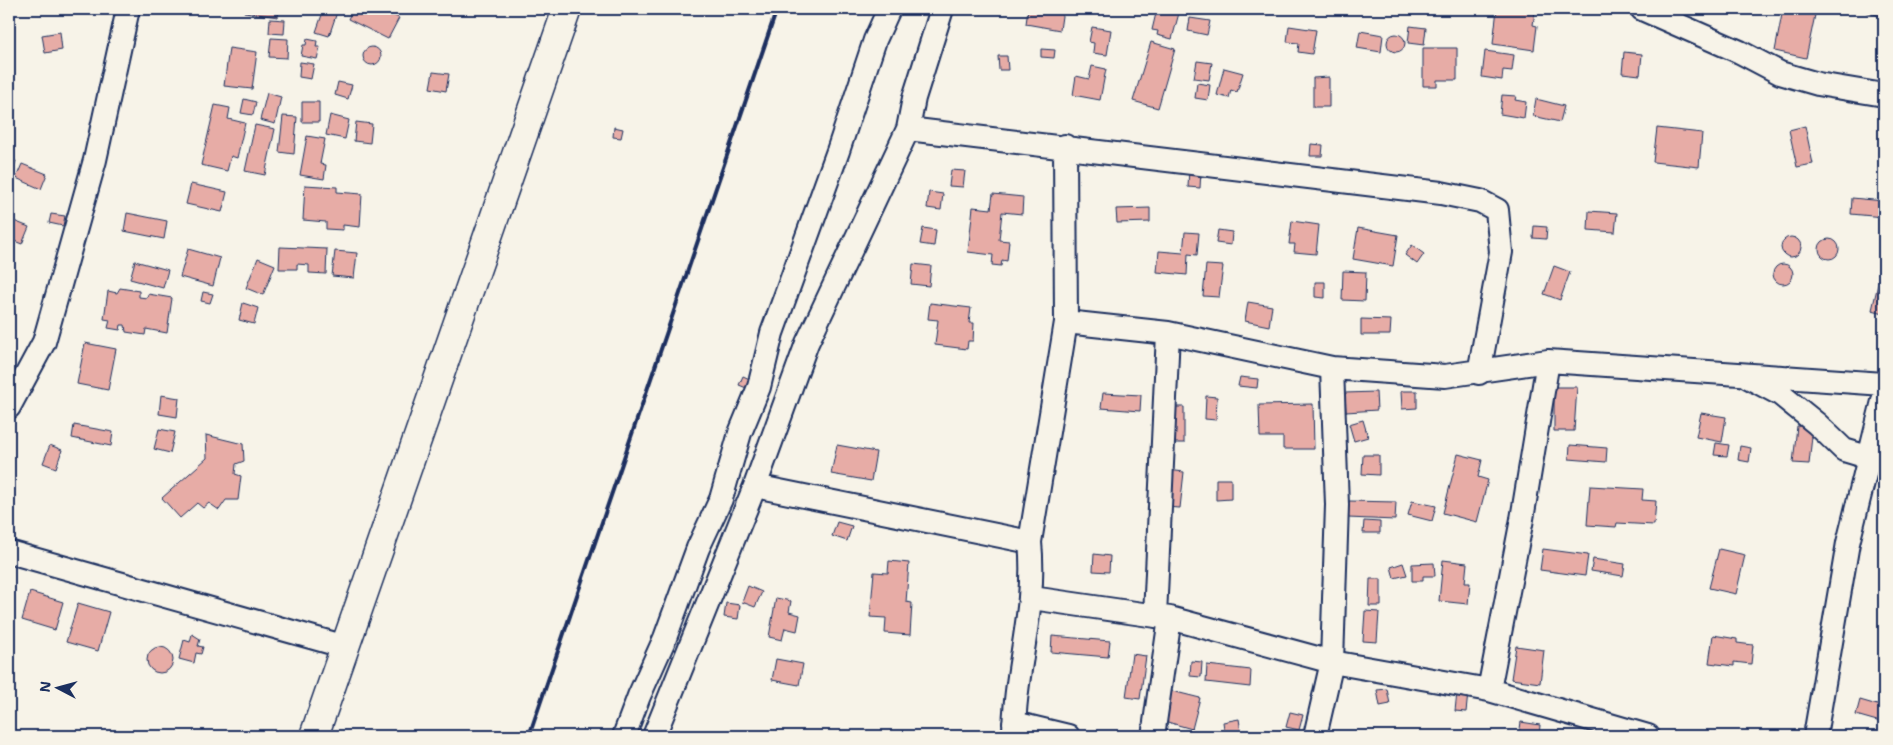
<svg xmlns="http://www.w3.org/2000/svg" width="1893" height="745" font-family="'Shantell Sans',sans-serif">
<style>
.building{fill:#e7aca6;stroke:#1b2f5e}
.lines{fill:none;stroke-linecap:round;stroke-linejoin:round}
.minor-casing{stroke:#1b2f5e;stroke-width:26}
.tertiary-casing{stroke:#1b2f5e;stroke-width:31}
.minor{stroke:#f7f3e8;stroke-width:22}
.tertiary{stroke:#f7f3e8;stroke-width:28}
.rail{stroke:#1b2f5e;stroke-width:4}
</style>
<rect width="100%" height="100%" fill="#f7f3e8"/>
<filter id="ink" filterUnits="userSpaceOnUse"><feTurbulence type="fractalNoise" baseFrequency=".02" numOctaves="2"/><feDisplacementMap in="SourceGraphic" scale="10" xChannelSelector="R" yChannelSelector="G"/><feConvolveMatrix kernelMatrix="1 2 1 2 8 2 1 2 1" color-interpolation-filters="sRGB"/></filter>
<g filter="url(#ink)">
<path class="building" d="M244,9H279L278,17L244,12Z
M324,9H338L329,36L316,32Z
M353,9H388L387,12L399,18L388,39L348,19Z
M1028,9H1063L1060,30L1026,24Z
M1157,9L1179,13L1172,39L1157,35L1158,31L1152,30Z
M1497,9H1530L1529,11L1535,12L1533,25L1537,26L1534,50L1493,44Z
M1783,9L1815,15L1806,58L1775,51Z
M1867,9H1884V17L1866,12Z
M1190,18L1210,21L1207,35L1188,31Z
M270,19L285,20L284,34L269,33Z
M1289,26L1316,30L1312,54L1298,52L1299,43L1287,42Z
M1410,26L1426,28L1424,45L1408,43Z
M1092,27L1111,30L1107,55L1093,53L1094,43L1089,42Z
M1360,31L1383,35L1381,52L1357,48Z
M60,32L62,50L45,53L42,35Z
M1387 43a9 9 0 1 1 18 0a9 9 0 1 1-18 0Z
M271,38L288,39L287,58L269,57Z
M307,39L317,41L316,47H320L317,59L301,56L303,45H306Z
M1151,42L1175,49L1158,108L1133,101Z
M363 56a9 9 0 1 1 18 0a9 9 0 1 1-18 0Z
M229,48L257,52L252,89L224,86Z
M1423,48H1457V80H1437V86H1423Z
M1041,49L1055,50L1054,58L1041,57Z
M1485,51L1514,55L1512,71L1503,70L1502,80L1482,77Z
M1624,52L1642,54L1640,75L1622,73Z
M998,56H1007L1008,70H999Z
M1197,61L1212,63L1209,80L1194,78Z
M300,62L314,64L311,79L299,77Z
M1092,66L1106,69L1100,100L1073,95L1076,76L1089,79Z
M1224,68L1243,73L1237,92L1231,90L1229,98L1217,95Z
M433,72L449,74L446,91L430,88Z
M1329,77V107H1313V78Z
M338,82L352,85L348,99L335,95Z
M1197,83L1210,85L1208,100L1195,98Z
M267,93L281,97L275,124L260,120Z
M1502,95L1516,96L1515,100L1526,102L1524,118L1500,114Z
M244,99L256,102L253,115L241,113Z
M1536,99L1564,106L1560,122L1533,116Z
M302,102H319V122H302Z
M215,105L230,108L228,119L245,123L237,158L231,156L227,171L201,165Z
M330,115L349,120L345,139L326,135Z
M283,116L297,117L294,154L279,152Z
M356,122L372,124L370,143L354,141Z
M255,125L275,129L265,175L245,171Z
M1805,126L1813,164L1797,167L1789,130Z
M614,127L623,129L621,138L613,137Z
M1657,128L1702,133L1699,167L1653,162Z
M307,136L325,139L320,164L326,165L324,179L300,175Z
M1311,144L1323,145L1322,156H1310Z
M9,158L16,161L10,178L9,177Z
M22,164L47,174L41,189L16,178Z
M1189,169L1201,170L1200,188L1188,187Z
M951,170L965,171L963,187L949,186Z
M191,184L227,192L222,212L186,204Z
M305,185L337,187V192L362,194L360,227L343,225V230L326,229V222L303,220Z
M929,192L943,194L941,210L927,208Z
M993,194L1023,197L1022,214L1002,212L999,240L1009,241L1007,261L1002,260L1001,266L992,265L993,255L968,252L973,207L991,209Z
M1852,198L1884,201L1883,217L1851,214Z
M1150,208V222L1117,223L1116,209Z
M1589,211L1617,213L1615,232L1588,230Z
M127,213L167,221L164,239L124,231Z
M51,214L65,216L63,226L49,223Z
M9,219L29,227L22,244L9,239Z
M1292,221L1319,225L1316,254L1294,252L1295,244H1289Z
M1534,226L1547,227L1546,239L1533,238Z
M923,228L936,230L934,246L920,244Z
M1358,228L1398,235L1393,266L1353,259Z
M1218,230L1232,232L1231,245L1216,243Z
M1185,232L1199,233L1197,255L1188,254L1187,275L1157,272L1159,251L1183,253Z
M1781 247a10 10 0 1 1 20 0a10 10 0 1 1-20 0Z
M1819 249a10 10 0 1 1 20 0a10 10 0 1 1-20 0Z
M1412,245L1424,254L1417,264L1405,255Z
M280,247L327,249L326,274L309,273V265L297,264V269H279Z
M188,249L220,258L213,286L180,277Z
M335,251L357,253L354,278L332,276Z
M258,258L275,265L263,295L246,288Z
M135,261L168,270L163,288L130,279Z
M913,264L931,266L929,286L911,284Z
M1773 274a10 10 0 1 1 20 0a10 10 0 1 1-20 0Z
M1206,265L1223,266L1219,297L1203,296Z
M1554,266L1570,272L1560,300L1544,294Z
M1343,271L1366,272L1365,301L1342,300Z
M1881,271L1884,272V313L1872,310Z
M1315,282H1325V298L1315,297Z
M120,288L139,291V297L147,298L148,294L172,298L167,333L146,329L145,335L126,332L125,325H121L120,330L108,328L110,320L104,319L108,291L117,293Z
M203,292L213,294L210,303L201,301Z
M1248,302L1272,306L1269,326L1245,321Z
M243,303L258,308L254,324L239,320Z
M930,303L971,308L969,323H974L973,341H968L967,349L935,345L938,320L928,319Z
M1361,319L1391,320L1390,335H1361Z
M85,343L116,349L108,390L77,384Z
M743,376L752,380L749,389L739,385Z
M1240,377L1258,379L1257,388L1238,386Z
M1554,387H1577L1574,431H1554Z
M1401,391H1417V408L1402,409Z
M1376,392L1377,410L1346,412L1345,393Z
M1103,393L1141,395L1140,411L1101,408Z
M161,395L179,398L177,417L159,414Z
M1206,396L1217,397L1216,420L1205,419Z
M1313,404L1314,449H1283V437H1260L1259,405Z
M1170,407H1184V443H1170Z
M1701,413L1726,417L1722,442L1696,437Z
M1363,420L1368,437L1354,441L1349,424Z
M74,425L113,432L111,446L72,438Z
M1797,426L1813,427L1809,464L1793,463Z
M159,429L175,432L170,453L154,449Z
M206,435L243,444L244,461L236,464L235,474L241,476L238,500H226L219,510L209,503L203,508L197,503L180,518L162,498L207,458Z
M1716,443L1729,445L1727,456L1714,455Z
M50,445L62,450L56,468L43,463Z
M837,445L876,452L871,481L831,474Z
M1570,445L1607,448L1606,462L1569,459Z
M1740,446L1751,448L1749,462L1738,460Z
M1458,454L1482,460L1478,477L1488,480L1477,522L1443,513Z
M1363,455H1379V475L1362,474Z
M1168,470L1184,472L1180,508L1164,507Z
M1216,479H1231V499L1216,500Z
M1590,486L1643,489L1642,500L1656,501L1654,525L1617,523L1616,527L1587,525Z
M1349,501L1396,502L1395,520L1348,518Z
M1412,501L1436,506L1432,521L1408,515Z
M1364,521L1380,522V533H1363Z
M837,522L852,526L847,541L832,536Z
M1543,549L1588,555L1585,576L1540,570Z
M1719,549L1745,555L1736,594L1709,588Z
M1094,554L1110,556L1109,572L1093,571Z
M1593,559L1625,564L1623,576L1591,571Z
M1443,560L1467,563L1465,583H1470L1468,604L1439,601Z
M889,561L909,563L906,602L912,603L910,635L885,633L886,618L870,617L874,572L888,573Z
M1403,563L1407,575L1394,578L1391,567Z
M1434,563L1435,576H1423V581H1412V564Z
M1370,579H1381V606H1369Z
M748,586L762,592L755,607L742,602Z
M30,592L63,602L55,630L22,620Z
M776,598L791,601L789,612L800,615L797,631L785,628L782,640L769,637Z
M78,603L109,612L98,651L66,642Z
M726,603L740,605L738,619L724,617Z
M1365,611L1379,612L1377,642L1363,641Z
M192,634L200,639L198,646L203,647L201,654L196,653L194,663L179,659L184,640L190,642Z
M1713,635L1737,639V643L1753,645L1751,664L1734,662V666L1709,663Z
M1052,636L1110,641L1108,657L1051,652Z
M1516,646L1544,650L1540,683L1511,679Z
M147 660a13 13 0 1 1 26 0a13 13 0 1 1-26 0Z
M1132,654L1146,656L1140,699L1126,697Z
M776,659L803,664L799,685L772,680Z
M1191,661L1202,662L1201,677L1190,676Z
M1207,665L1251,670L1250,687L1206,682Z
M1387,689L1390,704L1380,706L1377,690Z
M1172,691L1200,698L1192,729L1164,721Z
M1457,692L1468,693L1466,712L1455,711Z
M1860,700L1884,707V723L1856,715Z
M1290,712L1303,715L1299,730L1286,727Z
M1239,719L1241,732L1225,735L1223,722Z
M1521,722L1540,725L1539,736H1519Z"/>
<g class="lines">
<g class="minor-casing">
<path id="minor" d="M1642,9L1740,52L1780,73L1818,84L1884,95
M908,129L1441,193L1480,201L1497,210L1501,252L1479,373
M1066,322L1168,333L1332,368L1445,376L1548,361L1884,384
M1748,377L1780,394L1817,424L1844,450L1884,462
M9,407L44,342L95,160L128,9
M755,486L1030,542
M9,552L346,647
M1032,598L1170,618L1332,662L1489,690L1648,736
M1155,616L1168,333
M1489,690L1522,519L1548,361
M1014,723L1068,736
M624,736L639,696L665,638L698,548L721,499L740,433L759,387L772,333L838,151L875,40L889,9
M654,736L755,486L807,343L908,129L914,98L942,9
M1014,736C1014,670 1037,610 1030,542L1066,322L1065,146
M1153,736L1170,618
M1315,736L1332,662L1337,505L1332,368
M1815,736L1848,543L1884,397"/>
</g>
<g class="tertiary-casing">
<path id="tertiary" d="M314,736L567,9"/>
</g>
<use href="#minor" class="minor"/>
<use href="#tertiary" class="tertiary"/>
<path class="rail" d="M529,736L777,9"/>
</g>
</g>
<rect width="1893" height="745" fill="none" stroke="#f7f3e8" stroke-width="30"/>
<rect x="15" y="15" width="1863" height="715" fill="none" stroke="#1b2f5e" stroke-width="2" filter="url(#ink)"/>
<g transform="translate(58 688) rotate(276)" stroke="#f7f3e8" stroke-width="4" paint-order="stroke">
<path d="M0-4L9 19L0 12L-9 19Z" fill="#1b2f5e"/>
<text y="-8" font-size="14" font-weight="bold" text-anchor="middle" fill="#1b2f5e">N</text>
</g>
</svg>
